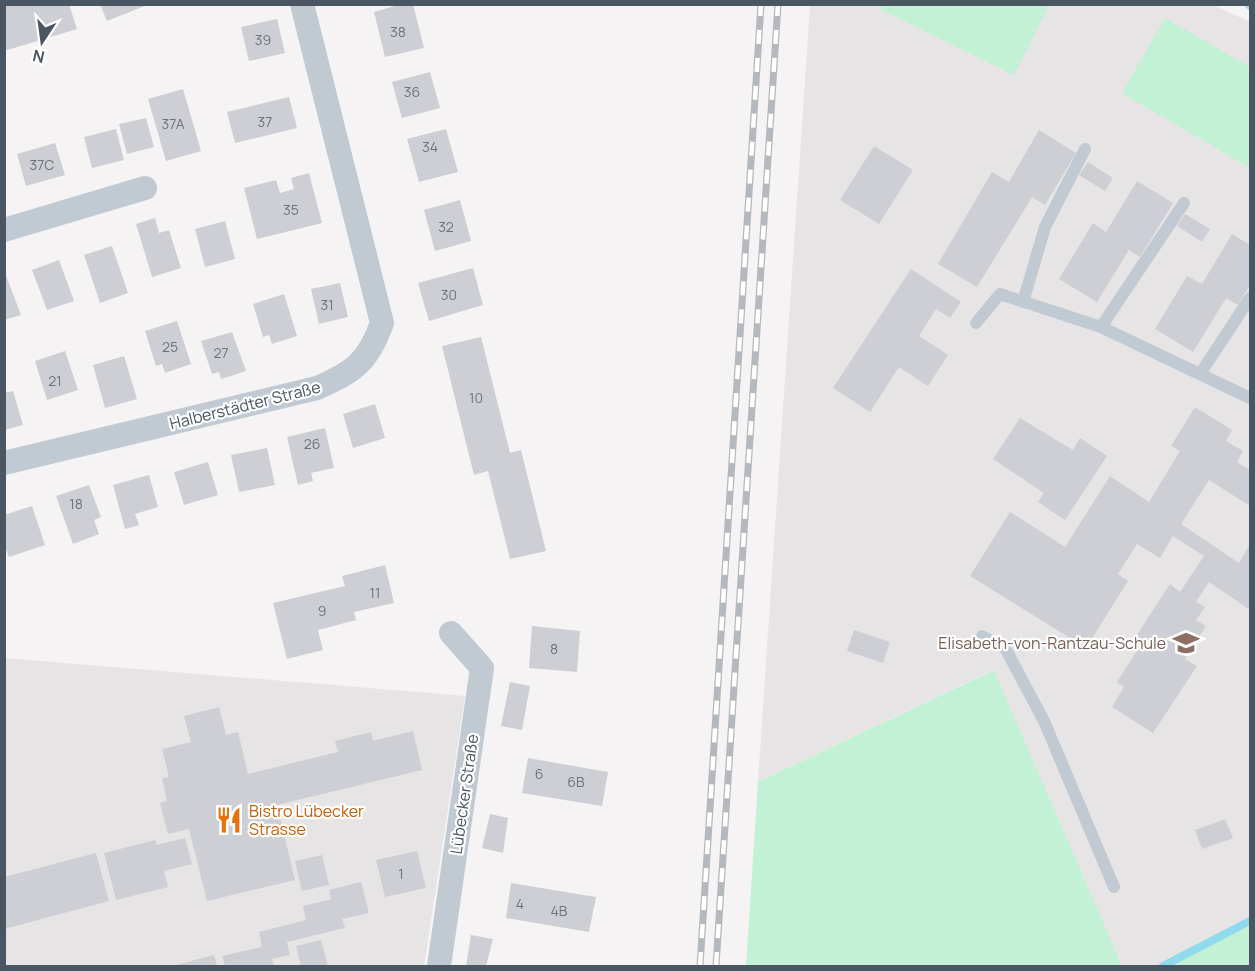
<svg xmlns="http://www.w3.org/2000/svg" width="1255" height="971" font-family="Manrope,sans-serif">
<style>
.education{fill:#e6e4e5}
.green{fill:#c3f1d5}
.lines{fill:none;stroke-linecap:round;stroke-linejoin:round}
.stream{stroke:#90daee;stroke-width:8}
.building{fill:#cdcfd5}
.lane{stroke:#c1cad2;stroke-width:12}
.street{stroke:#c1cad2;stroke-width:24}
.rail-casing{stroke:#b5b8bd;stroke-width:7}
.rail{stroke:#fff;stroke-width:4.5;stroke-dasharray:14;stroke-linecap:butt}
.labels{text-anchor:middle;stroke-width:4.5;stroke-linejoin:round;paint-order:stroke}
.number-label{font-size:14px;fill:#6b747e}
.street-label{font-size:16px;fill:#4a5661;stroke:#fff}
.education-label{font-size:16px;fill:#785e54;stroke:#fff;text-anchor:end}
.food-label{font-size:16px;fill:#c56008;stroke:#fff;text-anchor:start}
</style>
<rect width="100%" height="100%" fill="#f5f3f3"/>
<path class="education" d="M1211,4L1250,22V926L1168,966H1122L993,670L758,782L810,5Z
M4,658L465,696L424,966H5Z"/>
<path class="green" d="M883,4H1049V5L1014,75L880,9Z
M1165,18L1250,67V168L1122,93Z
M994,670L1122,966H746L758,782Z
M1250,926V966H1168Z"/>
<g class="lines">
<path class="stream" d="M1248,4L1250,6
M1163,966L1250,921"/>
</g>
<path class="building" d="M11,4H69L77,29L4,51V7Z
M100,4H147V5L107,21Z
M402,4H413L424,48L385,57L374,12Z
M277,19L285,53L249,61L241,27Z
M430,72L440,108L402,118L392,82Z
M183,89L201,151L166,161L148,99Z
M289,97L297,128L235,143L227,112Z
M146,118L154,147L127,154L119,124Z
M116,129L124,160L92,168L84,137Z
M446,129L458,172L419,182L407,139Z
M1039,130L1076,153L1045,205L1032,197L977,287L938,264L992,172L1009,182Z
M55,143L65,175L26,186L17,154Z
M874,146L913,170L879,224L840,200Z
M1088,162L1113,178L1105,191L1079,175Z
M309,173L322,223L257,239L244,188L276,180L280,193L294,189L291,178Z
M1137,181L1173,203L1140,257L1129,250L1097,302L1059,279L1093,223L1106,232Z
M460,200L471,241L435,251L424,210Z
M1185,214L1210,229L1202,242L1177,226Z
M155,218L159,233L169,230L181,268L152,277L136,224Z
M225,221L235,259L205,267L195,229Z
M1232,234L1250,245V285L1238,305L1226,298L1193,352L1155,329L1187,276L1202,284Z
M112,246L128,293L100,303L84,255Z
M59,260L74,301L47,310L32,270Z
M473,268L483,305L429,321L418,283Z
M911,269L961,302L950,318L936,309L919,336L948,355L928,386L899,367L870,412L833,388Z
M4,270L21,315L4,320Z
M340,283L348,317L319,324L311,289Z
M284,294L297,336L272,344L269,335L263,337L253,304Z
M177,321L191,364L165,373L162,364L156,366L145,331Z
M232,332L246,371L221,379L219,372L212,374L201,341Z
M481,337L510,453L521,450L546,551L510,559L488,471L474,475L442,346Z
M65,351L78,390L47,400L35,361Z
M124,356L137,399L105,408L93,365Z
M13,391L23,425L4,430V393Z
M375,404L385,438L353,448L343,414Z
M1195,407L1232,430L1226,441L1243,451L1237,462L1250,470V506L1209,480L1181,524L1239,563L1250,544V610L1209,582L1196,602L1205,607L1196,620L1206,626L1185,659L1197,666L1153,733L1112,707L1124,687L1117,682L1138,649L1131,644L1170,584L1180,592L1204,556L1173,536L1160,558L1137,544L1118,574L1128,581L1086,648L970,576L1010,512L1065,547L1110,476L1149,502L1180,451L1171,446Z
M1020,418L1073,450L1080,438L1107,456L1065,520L1038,502L1044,493L993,459Z
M325,428L334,468L311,473L313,481L298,485L287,437Z
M267,448L275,485L239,492L231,455Z
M208,462L218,495L184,505L174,472Z
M149,475L158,507L135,514L139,525L125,529L113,485Z
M89,485L101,517L94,520L99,534L73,544L56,496Z
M32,506L45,545L9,557L4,544V515Z
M385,565L394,603L354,612L356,620L318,630L323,650L287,659L273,603L345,586L342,576Z
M532,626L580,631L577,672L529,668Z
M854,630L890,642L883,663L847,651Z
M510,682L530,686L522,730L501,726Z
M219,707L226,735L238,732L248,774L338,752L335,741L371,732L373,741L413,731L422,770L277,805L295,880L207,901L189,829L168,834L160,803L167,801L162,778L169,777L162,749L191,742L184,716Z
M528,758L608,772L602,806L522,793Z
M490,814L508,818L503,853L482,848Z
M1225,819L1233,838L1202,849L1195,830Z
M185,838L192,864L164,871L168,887L116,900L104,853L155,840L157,845Z
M417,851L426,888L385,897L376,860Z
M96,853L109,901L4,929V877Z
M322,855L329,885L302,891L295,861Z
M361,882L369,913L342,919L345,928L287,942L290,955L272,959L274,966H225L222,956L262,947L259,932L306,920L303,906L331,899L329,890Z
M511,883L596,897L589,932L506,918Z
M471,935L493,939L486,966H466Z
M321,940L328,966H301L296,946Z
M214,955L217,966H172Z"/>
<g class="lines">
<path class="lane" d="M1023,302L1045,227L1085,149
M976,323L1000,294L1101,327L1250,398
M1101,327L1184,203
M1200,374L1250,298
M982,636L1005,648L1044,721L1114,887"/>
<path class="street" d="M4,230L145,188
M4,463L317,388C354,372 368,362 382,323L302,4
M439,966L482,668L451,633"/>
<g class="rail-casing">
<path id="rail" d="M700,966L761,4
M716,966L778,4"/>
</g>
<use href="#rail" class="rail"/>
</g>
<defs>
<g id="school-bare" transform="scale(2.07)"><path d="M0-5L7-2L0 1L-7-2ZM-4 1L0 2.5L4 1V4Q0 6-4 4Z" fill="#8d6e63" stroke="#fff" stroke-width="2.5" paint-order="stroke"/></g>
<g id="restaurant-bare" transform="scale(2.07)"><path d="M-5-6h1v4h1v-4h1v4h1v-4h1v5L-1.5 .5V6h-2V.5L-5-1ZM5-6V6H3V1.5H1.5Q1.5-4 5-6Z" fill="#e8710a" stroke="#fff" stroke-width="2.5" paint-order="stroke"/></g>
</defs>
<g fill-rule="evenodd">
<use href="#school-bare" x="1186" y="643"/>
<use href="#restaurant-bare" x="229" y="820"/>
</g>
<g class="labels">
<g class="number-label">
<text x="398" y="37">38</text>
<text x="263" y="45">39</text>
<text x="412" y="97">36</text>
<text x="265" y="127">37</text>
<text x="173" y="129">37A</text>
<text x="430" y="152">34</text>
<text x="42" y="170">37C</text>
<text x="291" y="215">35</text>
<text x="446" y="232">32</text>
<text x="449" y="300">30</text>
<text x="327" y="310">31</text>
<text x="170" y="352">25</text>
<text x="221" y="358">27</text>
<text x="55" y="386">21</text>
<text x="476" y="403">10</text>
<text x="312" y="449">26</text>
<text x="76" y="509">18</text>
<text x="375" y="598">11</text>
<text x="322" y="616">9</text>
<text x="554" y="654">8</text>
<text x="539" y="779">6</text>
<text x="576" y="787">6B</text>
<text x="401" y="879">1</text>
<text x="520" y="909">4</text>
<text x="559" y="916">4B</text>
</g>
<g class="street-label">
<text transform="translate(245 405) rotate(-14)" y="6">Halberstädter Straße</text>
<text transform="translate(464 794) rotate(-82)" y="6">Lübecker Straße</text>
</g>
<g class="education-label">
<text x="1166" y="649">Elisabeth-von-Rantzau-Schule</text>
</g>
<g class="food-label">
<text x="249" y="817">Bistro Lübecker<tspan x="249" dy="18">Strasse</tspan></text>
</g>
</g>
<rect width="1255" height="971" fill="none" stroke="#4a5661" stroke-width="12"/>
<g transform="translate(42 42) rotate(193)" stroke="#ffffff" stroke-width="4.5" paint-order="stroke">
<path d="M0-4.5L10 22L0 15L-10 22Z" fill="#4a5661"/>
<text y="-9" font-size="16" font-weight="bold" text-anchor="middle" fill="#4a5661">N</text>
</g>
</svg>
